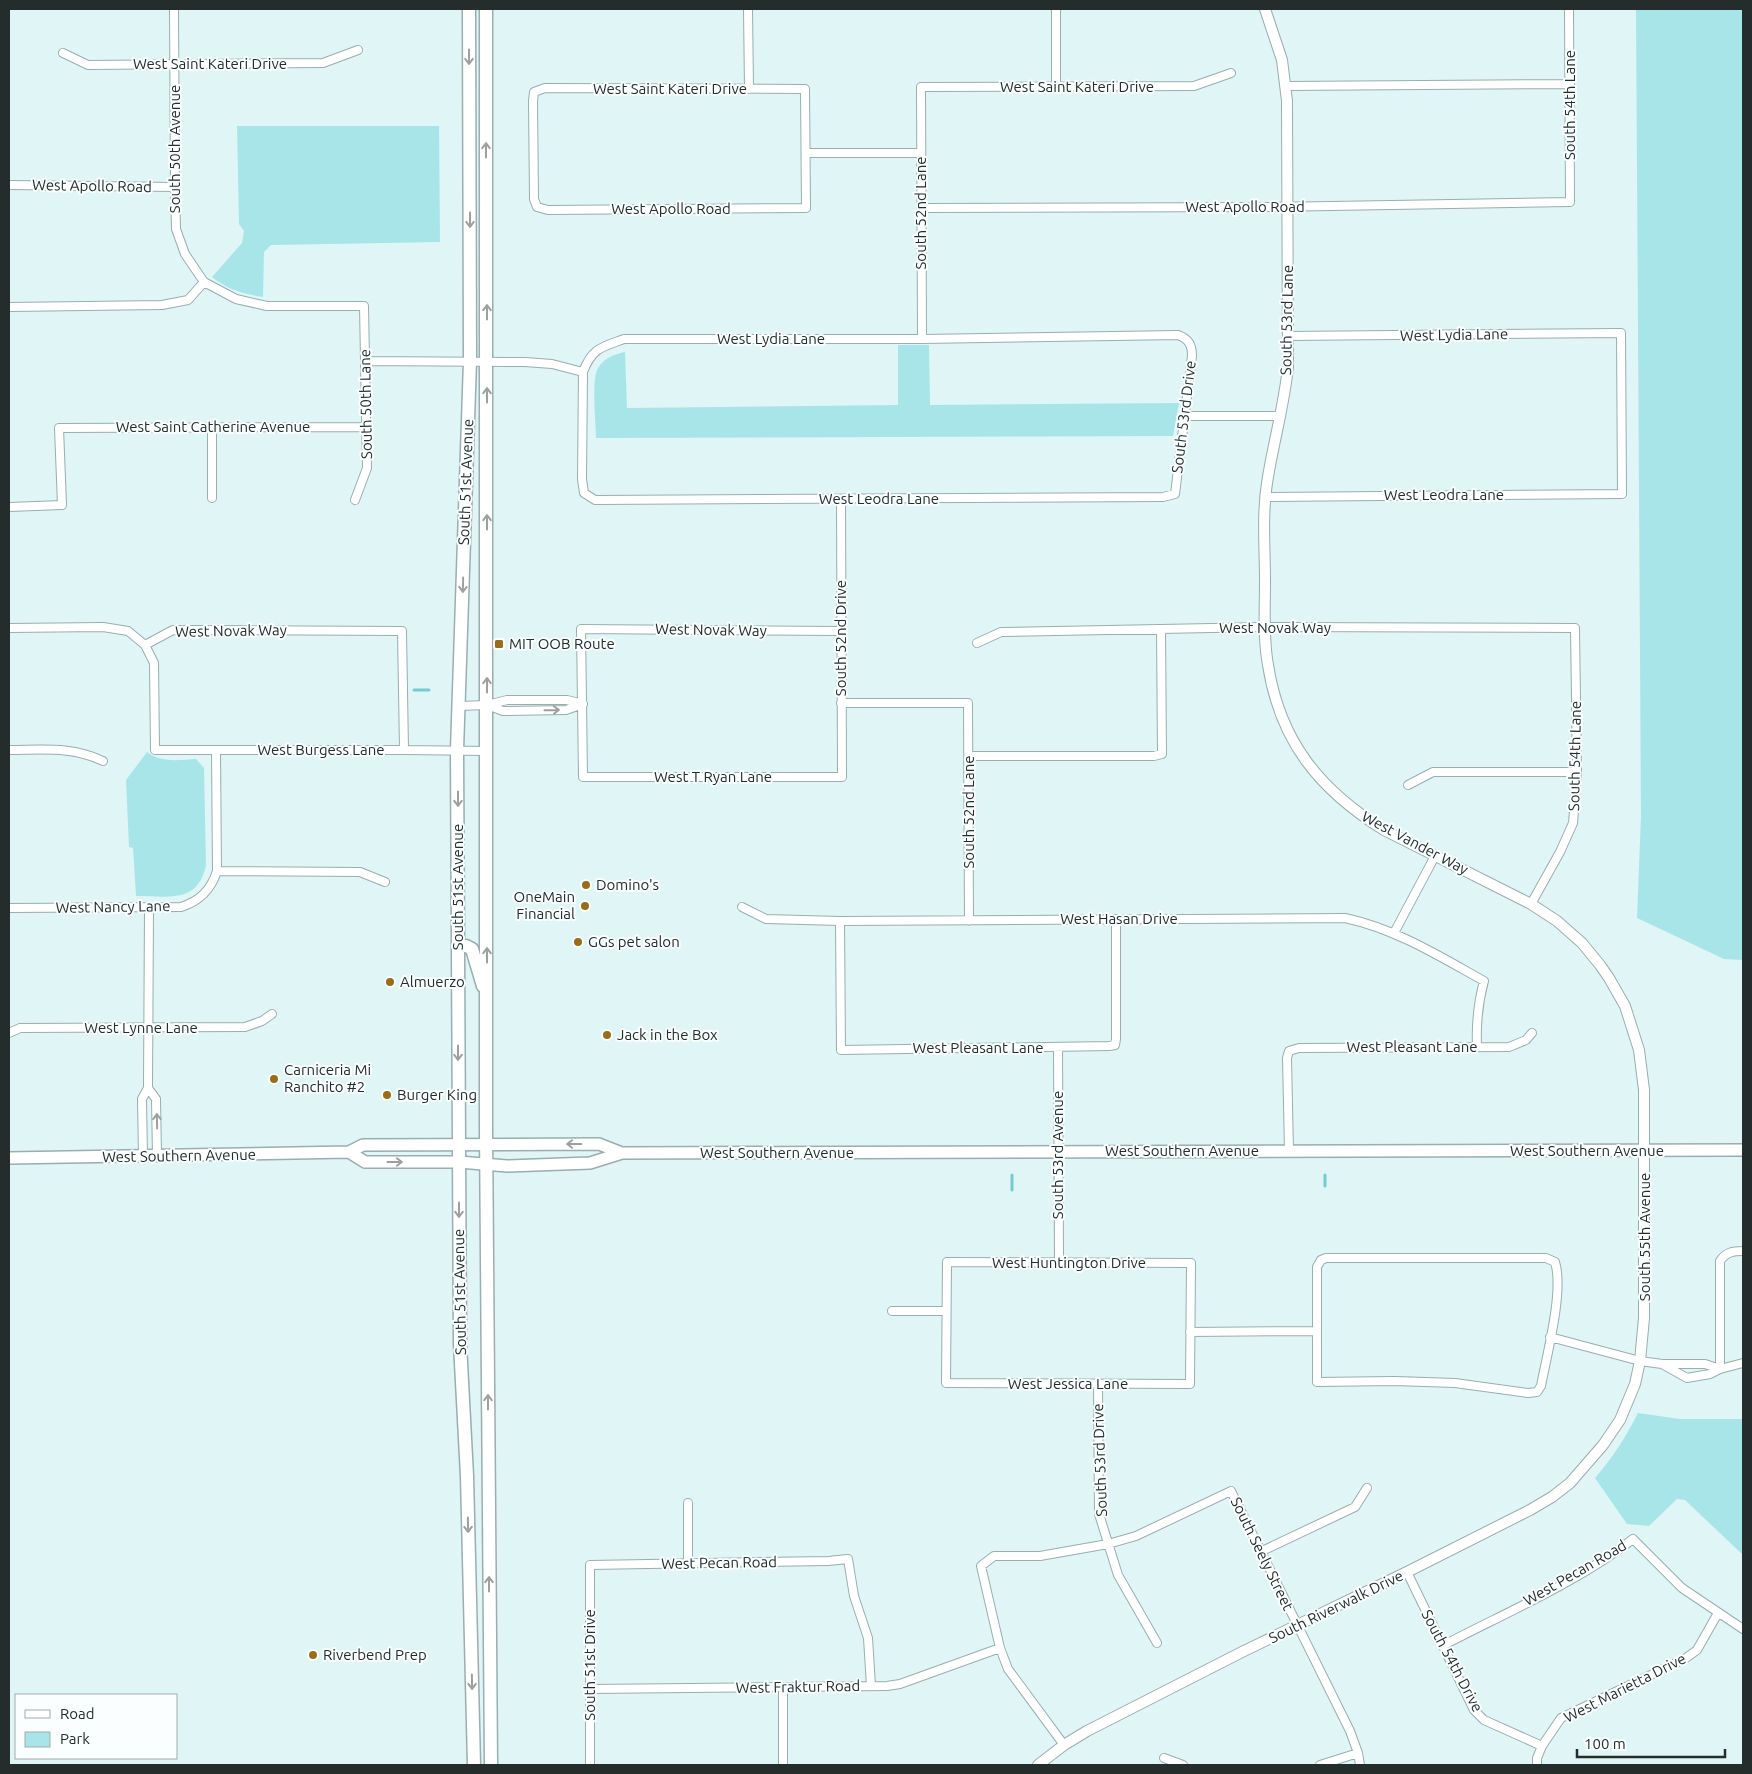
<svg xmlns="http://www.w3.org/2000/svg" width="1752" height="1774" font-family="Ubuntu,sans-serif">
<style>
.green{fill:#a8e5e9}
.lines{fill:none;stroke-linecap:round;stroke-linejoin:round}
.stream{stroke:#76cbd0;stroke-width:3}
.minor-casing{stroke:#9aadaf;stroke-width:10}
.tertiary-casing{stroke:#9aadaf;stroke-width:12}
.secondary-casing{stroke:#9aadaf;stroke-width:14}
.primary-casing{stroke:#9aadaf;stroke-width:15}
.minor{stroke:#fff;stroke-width:8}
.tertiary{stroke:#fff;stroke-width:10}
.secondary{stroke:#fff;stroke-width:11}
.primary{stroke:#fff;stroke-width:12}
.oneway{stroke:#9ca0a0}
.poi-dot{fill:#986e1b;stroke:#fafefe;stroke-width:2}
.labels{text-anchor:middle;stroke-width:4;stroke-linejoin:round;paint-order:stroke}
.street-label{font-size:15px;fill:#242c2c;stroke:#fafefe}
.poi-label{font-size:15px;fill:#242c2c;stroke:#fafefe;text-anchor:start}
</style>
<rect width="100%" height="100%" fill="#e0f5f6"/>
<path class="green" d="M1636,9H1743V960L1724,959L1637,918L1641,816Z
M237,126H439L440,242L271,245L264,252L263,297C244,294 228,290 212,277L242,243L244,231L239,224Z
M898,345H929L930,405L1179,403L1173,436L596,438C596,423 591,380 598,368C604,358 615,354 625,352L627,408L898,405Z
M147,752C161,763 179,760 196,759L204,768L206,865C198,904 168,896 136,896L133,848L129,847L126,780Z
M1638,1413L1680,1419H1743V1555L1685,1500L1677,1499L1649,1526L1627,1524L1595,1478C1613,1457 1626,1437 1638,1413Z"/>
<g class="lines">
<path class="stream" d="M414,690H429
M1012,1175V1190
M1325,1175V1186"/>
<g class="minor-casing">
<path id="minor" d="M174,9L175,187L176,229L185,254L204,282
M748,9L749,89
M1056,9V87
M63,53L88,65L323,63L358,50
M1286,86L1570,84
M545,88L805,89L806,208L548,210L537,207L534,199L533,101L534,92Z
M806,153H921
M9,185L175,187
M921,208L1271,207L1570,202L1569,9
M9,307L162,305L188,300L204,282L236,299L267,306H364L367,468L355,500
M1178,335C1189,339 1192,345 1192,356L1175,494L1163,497L595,500L584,493L582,479L583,372C592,348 602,347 624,339H922Z
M922,339L921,87L1194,86L1231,73
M366,361L525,362L552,364L583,372
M1185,416H1280
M1266,497L1622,494L1621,333L1288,336
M212,498V426
M841,499L842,777H583L581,629L841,631
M9,507L62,505L59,428L367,427
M9,628L103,627L128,631L145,645L173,630L402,631L404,750
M977,643L1001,632L1265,627L1575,628L1577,772L1573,823L1560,852L1531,904
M145,645L154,663L155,750H404L487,751
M841,703H968L969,921
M487,705L503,711L566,710L583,704
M459,706L487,705L507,700H567L583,704
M9,750C43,750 71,746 103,761
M969,756H1154L1162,754L1161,629
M1408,785L1433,772H1577
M217,871L360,872L385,882
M742,907L766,919L840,921L1345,918C1396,929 1439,956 1484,981C1478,1003 1476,1024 1477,1047
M9,908L181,907C200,901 211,890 217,871L216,750
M840,921L841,1050L1109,1046L1115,1045L1116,1039V919
M1394,933L1435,856
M9,1033L20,1028L245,1027L262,1021L272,1014
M1058,1048L1059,1262
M148,1088L156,1099L157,1156
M1289,1151L1287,1058L1289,1051L1299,1048L1509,1047L1526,1040L1532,1033
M143,1157L142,1099L148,1088L149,907
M1326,1258H1546L1555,1262C1564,1291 1547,1354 1541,1386L1537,1392L1528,1393L1455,1383L1395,1381L1317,1382V1267L1321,1260Z
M947,1262L1191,1263L1190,1384L946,1383Z
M892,1311H946
M1190,1332L1317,1331
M1550,1337L1640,1361L1662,1364H1705L1720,1369
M1662,1364L1687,1378L1710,1374L1720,1369L1743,1363
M1720,1369V1261C1726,1252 1733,1251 1743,1251
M1098,1384L1099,1514L1118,1575L1157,1643
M688,1503V1564
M1260,1552L1355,1507L1367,1488
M1407,1572L1474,1710L1484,1720L1542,1746
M1442,1646C1505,1613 1578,1582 1633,1539L1682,1588L1743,1629
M590,1689L887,1686L900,1684L1000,1648
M1064,1745L1008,1669L1000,1648L981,1566L994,1556H1040L1108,1544L1136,1536L1231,1491L1350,1731L1358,1753L1360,1765
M1164,1758L1183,1765
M590,1765V1565L828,1561L848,1559L854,1596L868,1638L871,1686
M783,1765V1687
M1320,1765L1358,1753
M1537,1765V1758L1542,1746L1561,1718L1686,1658L1697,1650L1718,1613"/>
</g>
<g class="tertiary-casing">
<path id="tertiary" d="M1038,1765L1064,1745L1087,1731L1242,1652L1407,1572L1530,1510L1552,1497L1570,1483L1603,1445L1620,1420L1635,1384L1640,1361L1644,1318V1090L1639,1050L1625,1006L1609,978L1600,965L1582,943L1557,921L1531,904L1384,830C1320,790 1280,742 1268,665C1263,638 1265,609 1265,582C1265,549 1262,515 1267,483C1273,444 1284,406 1288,367L1287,101L1282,60L1265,9"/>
</g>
<g class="secondary-casing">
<path id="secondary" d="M349,1152L365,1162H459L507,1166L590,1163L622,1153L1743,1150
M9,1158L349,1152L363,1145L599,1144L622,1153"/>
</g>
<g class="primary-casing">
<path id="primary" d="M469,9L470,361L457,750L460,1344L467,1476L474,1765
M486,9V1129L491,1765
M458,946H466L472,949L483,986"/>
</g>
<use href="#minor" class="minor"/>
<use href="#tertiary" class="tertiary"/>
<use href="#secondary" class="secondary"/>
<use href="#primary" class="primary"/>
</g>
<defs><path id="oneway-shaft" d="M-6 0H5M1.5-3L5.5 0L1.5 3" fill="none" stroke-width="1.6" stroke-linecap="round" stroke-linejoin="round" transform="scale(1.25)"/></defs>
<g class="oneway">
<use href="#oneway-shaft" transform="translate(469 57) rotate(90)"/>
<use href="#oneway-shaft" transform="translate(486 150) rotate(-90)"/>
<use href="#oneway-shaft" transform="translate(470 220) rotate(90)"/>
<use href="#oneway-shaft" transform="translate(487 312) rotate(-90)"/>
<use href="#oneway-shaft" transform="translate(487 395) rotate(-90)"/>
<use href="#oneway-shaft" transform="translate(487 522) rotate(-90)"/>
<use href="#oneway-shaft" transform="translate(463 585) rotate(91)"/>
<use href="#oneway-shaft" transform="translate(487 685) rotate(-90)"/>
<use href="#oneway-shaft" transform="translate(552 710) rotate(-1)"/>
<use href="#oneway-shaft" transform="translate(458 799) rotate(90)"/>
<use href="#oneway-shaft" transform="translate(487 955) rotate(-90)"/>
<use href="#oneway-shaft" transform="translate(458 1053) rotate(90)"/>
<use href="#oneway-shaft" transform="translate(157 1121) rotate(-91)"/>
<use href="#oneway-shaft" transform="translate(574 1144) rotate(180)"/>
<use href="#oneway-shaft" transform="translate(395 1162)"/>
<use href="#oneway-shaft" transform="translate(459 1210) rotate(90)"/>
<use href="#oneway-shaft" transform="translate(488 1402) rotate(-90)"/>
<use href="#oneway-shaft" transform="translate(468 1525) rotate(89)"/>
<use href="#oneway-shaft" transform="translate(489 1584) rotate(-90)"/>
<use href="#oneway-shaft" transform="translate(472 1682) rotate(89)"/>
</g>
<g class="poi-dot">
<rect x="494" y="639" width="10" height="10" rx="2.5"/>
<circle cx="586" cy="885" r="5"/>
<circle cx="585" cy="906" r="5"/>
<circle cx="578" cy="942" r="5"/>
<circle cx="390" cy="982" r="5"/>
<circle cx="607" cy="1035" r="5"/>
<circle cx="274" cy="1079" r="5"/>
<circle cx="387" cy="1095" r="5"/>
<circle cx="313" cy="1655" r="5"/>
</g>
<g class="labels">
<g class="street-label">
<text x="210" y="69">West Saint Kateri Drive</text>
<text x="1077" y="92">West Saint Kateri Drive</text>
<text x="670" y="94">West Saint Kateri Drive</text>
<text transform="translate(1570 105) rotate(-90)" y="5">South 54th Lane</text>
<text transform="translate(175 149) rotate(-90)" y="5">South 50th Avenue</text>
<text transform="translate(92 186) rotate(1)" y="5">West Apollo Road</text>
<text x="1245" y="212">West Apollo Road</text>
<text x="671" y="214">West Apollo Road</text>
<text transform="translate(921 213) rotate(-90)" y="5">South 52nd Lane</text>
<text transform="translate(1287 320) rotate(-89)" y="5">South 53rd Lane</text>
<text transform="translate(1454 335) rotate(-1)" y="5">West Lydia Lane</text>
<text x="771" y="344">West Lydia Lane</text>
<text transform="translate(366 404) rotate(-91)" y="5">South 50th Lane</text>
<text transform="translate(1184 417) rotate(-83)" y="5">South 53rd Drive</text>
<text x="213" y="432">West Saint Catherine Avenue</text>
<text transform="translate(466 482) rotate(-88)" y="5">South 51st Avenue</text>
<text x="1444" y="500">West Leodra Lane</text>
<text x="879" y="504">West Leodra Lane</text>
<text x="1275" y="633">West Novak Way</text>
<text transform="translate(711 630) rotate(1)" y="5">West Novak Way</text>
<text transform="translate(231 631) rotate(-1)" y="5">West Novak Way</text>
<text transform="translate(841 638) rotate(-90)" y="5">South 52nd Drive</text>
<text x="321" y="755">West Burgess Lane</text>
<text transform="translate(1575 756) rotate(-89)" y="5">South 54th Lane</text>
<text x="713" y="782">West T Ryan Lane</text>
<text transform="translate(969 812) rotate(-90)" y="5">South 52nd Lane</text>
<text transform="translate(1415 843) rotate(28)" y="5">West Vander Way</text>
<text transform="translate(458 887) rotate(-90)" y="5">South 51st Avenue</text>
<text transform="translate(113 907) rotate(-1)" y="5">West Nancy Lane</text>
<text x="1119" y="924">West Hasan Drive</text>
<text x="141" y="1033">West Lynne Lane</text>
<text x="1412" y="1052">West Pleasant Lane</text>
<text x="978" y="1053">West Pleasant Lane</text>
<text x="1182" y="1156">West Southern Avenue</text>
<text x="1587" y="1156">West Southern Avenue</text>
<text x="777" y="1158">West Southern Avenue</text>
<text transform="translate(1058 1155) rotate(-90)" y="5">South 53rd Avenue</text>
<text transform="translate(179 1156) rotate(-1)" y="5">West Southern Avenue</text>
<text transform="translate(1645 1237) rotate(-90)" y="5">South 55th Avenue</text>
<text x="1069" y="1268">West Huntington Drive</text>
<text transform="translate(460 1292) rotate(-91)" y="5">South 51st Avenue</text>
<text x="1068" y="1389">West Jessica Lane</text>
<text transform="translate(1100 1460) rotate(-92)" y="5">South 53rd Drive</text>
<text transform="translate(1262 1554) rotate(64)" y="5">South Seely Street</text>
<text transform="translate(719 1563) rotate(-1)" y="5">West Pecan Road</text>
<text transform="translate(1575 1573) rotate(-30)" y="5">West Pecan Road</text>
<text transform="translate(1336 1607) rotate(-26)" y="5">South Riverwalk Drive</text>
<text transform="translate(1452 1661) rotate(62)" y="5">South 54th Drive</text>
<text transform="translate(590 1665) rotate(-90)" y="5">South 51st Drive</text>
<text transform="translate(798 1687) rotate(-1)" y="5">West Fraktur Road</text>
<text transform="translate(1625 1688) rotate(-27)" y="5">West Marietta Drive</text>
</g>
<g class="poi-label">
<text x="509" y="649">MIT OOB Route</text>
<text x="596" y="890">Domino's</text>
<text x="575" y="902" text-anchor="end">OneMain<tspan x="575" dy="17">Financial</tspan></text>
<text x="588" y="947">GGs pet salon</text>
<text x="400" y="987">Almuerzo</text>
<text x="617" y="1040">Jack in the Box</text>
<text x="284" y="1075">Carniceria Mi<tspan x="284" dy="17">Ranchito #2</tspan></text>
<text x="397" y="1100">Burger King</text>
<text x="323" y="1660">Riverbend Prep</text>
</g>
</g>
<rect width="1752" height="1774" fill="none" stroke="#242c2c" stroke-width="20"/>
<rect x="15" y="1694" width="162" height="65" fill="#fafefe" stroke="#a4aaaa"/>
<rect x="25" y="1710" width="25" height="8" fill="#ffffff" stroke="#a4aaaa"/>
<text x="60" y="1719" font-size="15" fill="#242c2c">Road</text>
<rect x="25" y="1732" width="25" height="15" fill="#a8e5e9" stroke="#a4aaaa"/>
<text x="60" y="1744" font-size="15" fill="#242c2c">Park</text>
<path d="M1577 1749v8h148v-8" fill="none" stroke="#242c2c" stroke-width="2.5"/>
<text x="1584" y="1749" font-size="15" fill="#242c2c" stroke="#fafefe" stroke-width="4" paint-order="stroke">100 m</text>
</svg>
